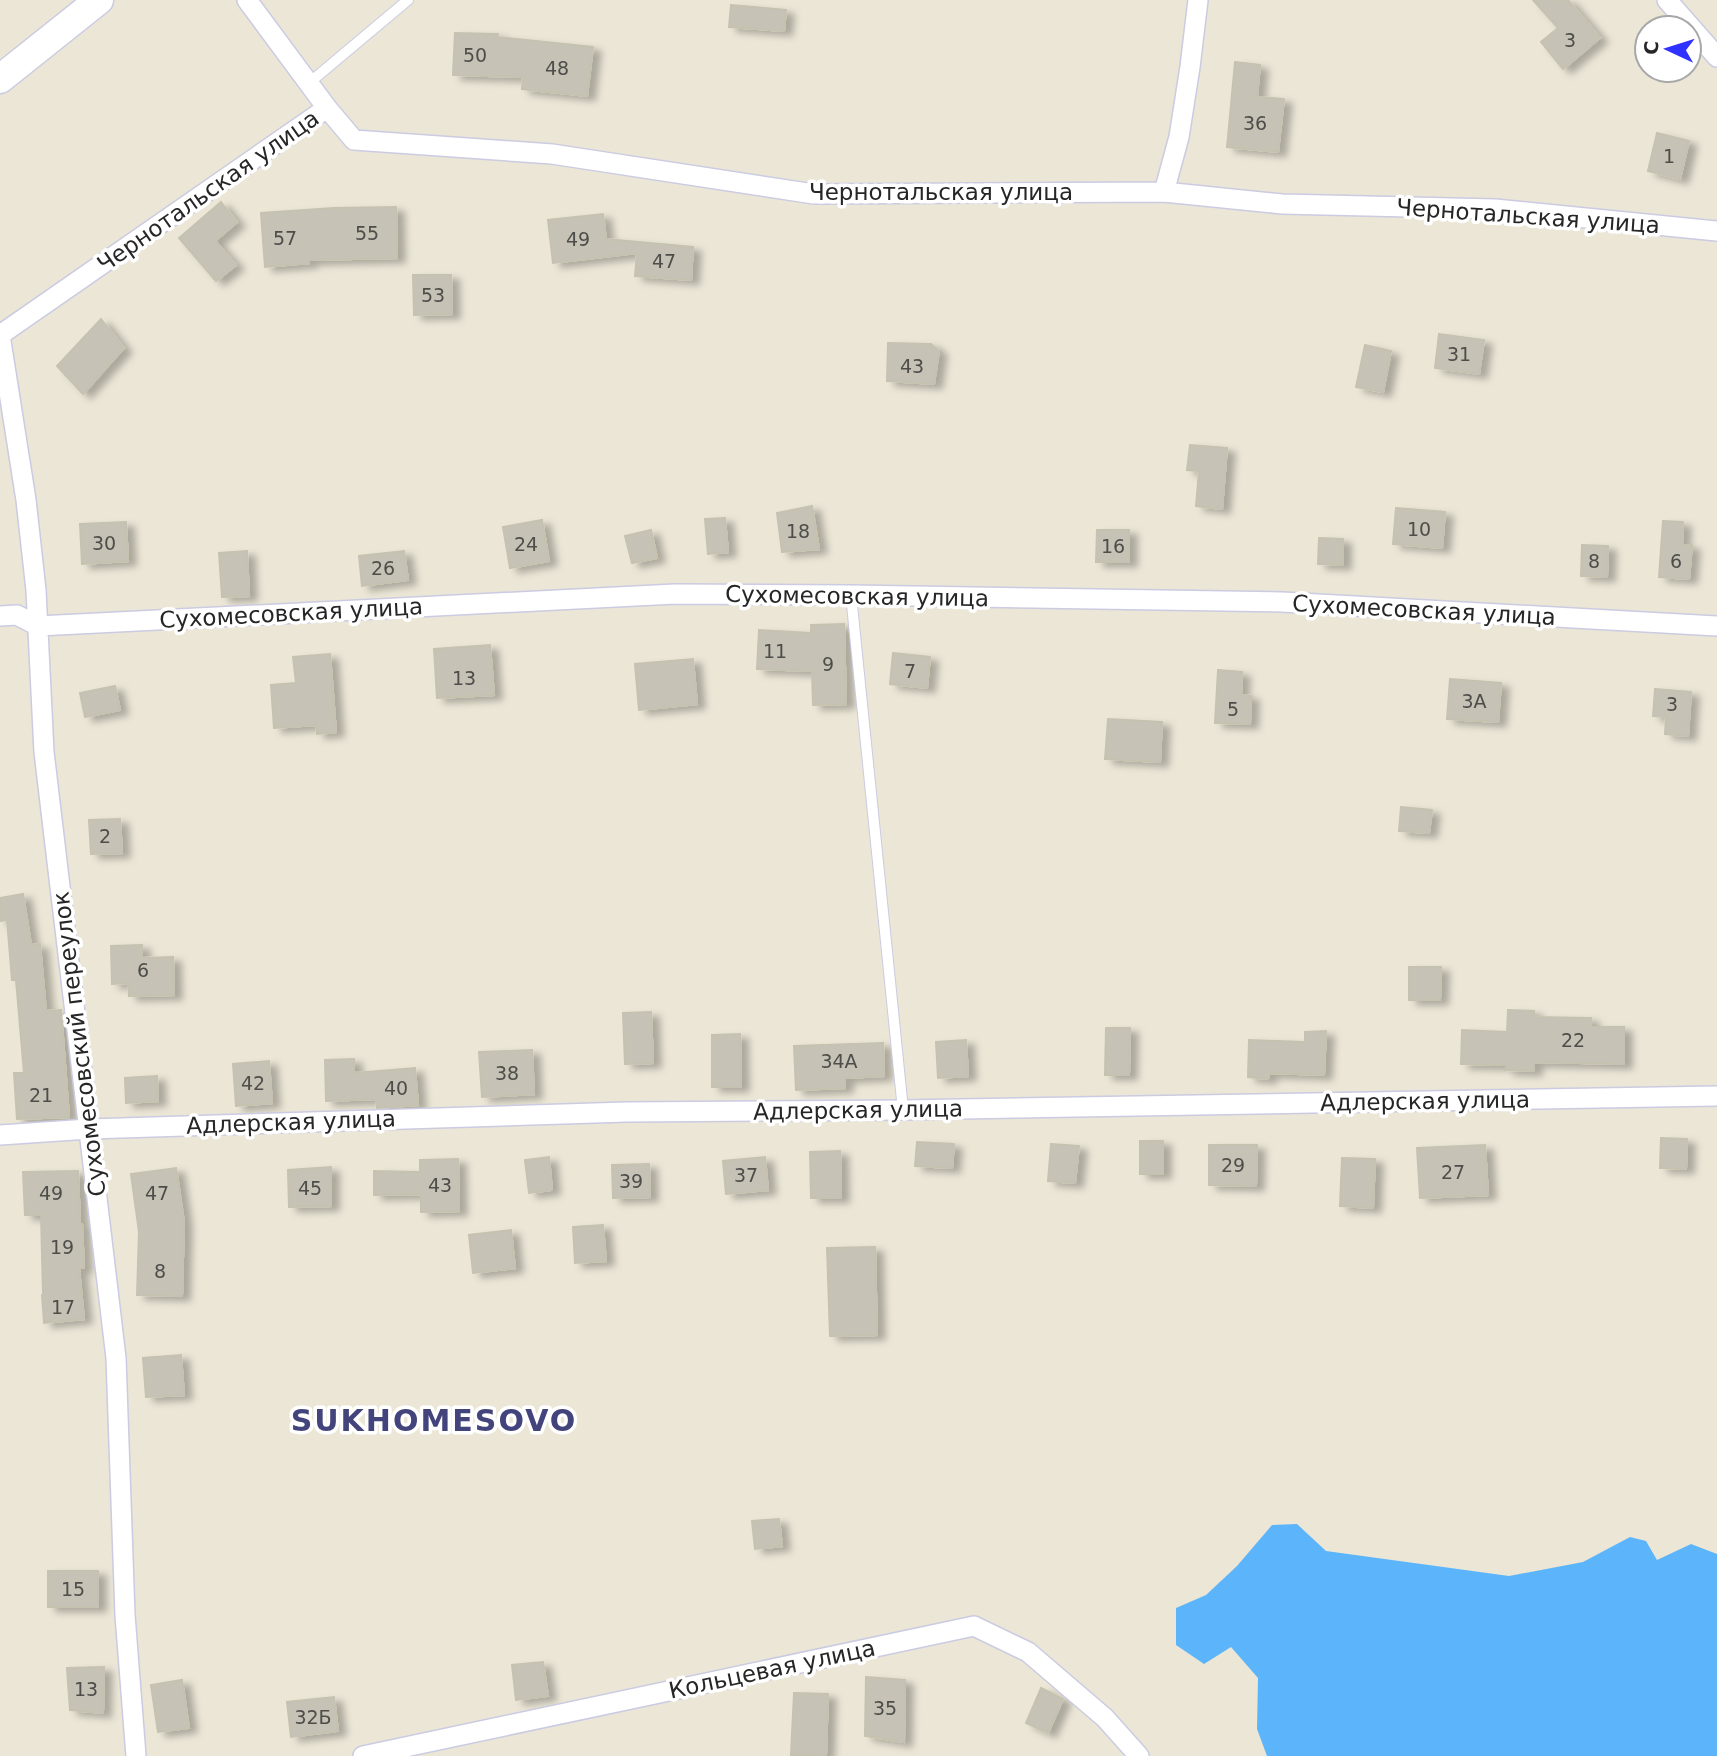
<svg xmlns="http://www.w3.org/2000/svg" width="1717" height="1756" font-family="'DejaVu Sans',sans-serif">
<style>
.water{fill:#5cb5fa}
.building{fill:#c6c2b6;stroke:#c6c2b0;stroke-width:2;filter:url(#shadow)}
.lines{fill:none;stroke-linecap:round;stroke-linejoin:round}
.service-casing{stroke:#cbcbe2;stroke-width:12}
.minor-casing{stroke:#cbcbe2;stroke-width:22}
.secondary-casing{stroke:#cbcbe2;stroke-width:31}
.service{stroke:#fff;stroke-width:10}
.minor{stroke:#fff;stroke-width:19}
.secondary{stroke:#fff;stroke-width:28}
.labels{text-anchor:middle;stroke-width:7;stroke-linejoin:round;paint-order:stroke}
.number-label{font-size:19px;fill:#4e4d4a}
.street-label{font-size:23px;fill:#262626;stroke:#fff}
.district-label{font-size:30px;font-weight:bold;letter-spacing:2px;fill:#43447b;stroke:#fff}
</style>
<defs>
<filter id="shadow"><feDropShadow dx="8" dy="4.5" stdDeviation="3.5" flood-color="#0004"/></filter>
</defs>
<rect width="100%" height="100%" fill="#ebe6d6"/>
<path class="water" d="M1297,1524L1326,1551L1509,1576L1583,1562L1630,1537L1646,1541L1657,1560L1691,1544L1717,1554V1756H1267L1257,1729L1258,1678L1231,1647L1204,1664L1176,1645V1608L1206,1595L1237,1566L1272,1525Z"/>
<path class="building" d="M1533,0H1568L1600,38L1563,69L1541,42L1558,28Z
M731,5L786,10L784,31L729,27Z
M455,33L498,34L497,37L593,47L587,96L522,89L523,77L453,75Z
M1235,62L1260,65L1257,97L1284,99L1278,152L1227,147Z
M1657,133L1689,141L1680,179L1648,171Z
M221,202L237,222L215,241L236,265L216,281L179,238Z
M396,207L397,258L309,260V263L265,267L261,213L334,208Z
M603,214L606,239L693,247L691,280L635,276L637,253L553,263L548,220Z
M413,275H451L452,314L414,315Z
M101,319L124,348L83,394L57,366Z
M1439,334L1484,340L1479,374L1435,368Z
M888,343L931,344L939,351L934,384L887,381Z
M1365,345L1391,351L1383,392L1356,387Z
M1190,445L1227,448L1222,509L1196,506L1199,471L1187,470Z
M812,506L819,549L782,552L777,513Z
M1396,508L1445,512L1442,548L1393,544Z
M725,518L728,552L708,554L705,519Z
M542,520L549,561L510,568L503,527Z
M1663,521L1683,522L1682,545H1692L1689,579L1659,577Z
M126,522L128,561L82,564L80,524Z
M651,530L657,558L632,563L625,536Z
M1097,530H1129V562H1096Z
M1319,538L1343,539V565L1318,564Z
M1582,545L1608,546L1607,577L1581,576Z
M247,551L249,596L222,597L219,553Z
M404,551L408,580L362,586L359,556Z
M844,624L846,704L813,705L812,671L757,669L759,630L811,633V625Z
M490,645L494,695L437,698L434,649Z
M893,653L930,657L927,688L890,684Z
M330,654L336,732L317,734L316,725L274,728L271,685L296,683L293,657Z
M693,659L697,704L639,710L635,664Z
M1218,670L1242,672L1241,695L1251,696L1250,724L1215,723Z
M1450,679L1501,683L1498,722L1447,719Z
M115,686L120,710L85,717L80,693Z
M1655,689L1691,692L1688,736L1665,734L1666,717L1653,716Z
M1108,719L1162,722L1160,762L1105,759Z
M1401,807L1432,810L1429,833L1399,831Z
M120,819L122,853L91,854L89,820Z
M23,894L31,945L40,944L46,1011L61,1010L69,1117L17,1119L14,1073H24L16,980H12L7,920L0,921V898Z
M142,945V958L173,957L174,995L129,996L128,983L112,984L111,946Z
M1409,967H1441L1440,1000H1409Z
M1508,1010L1534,1011V1017L1591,1018V1027H1624V1064L1534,1062V1071L1506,1070V1065L1461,1064L1462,1030L1507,1032Z
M651,1012L653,1063L625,1064L623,1013Z
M1106,1028H1130L1129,1075H1105Z
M1326,1031L1324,1075L1269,1073L1268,1079L1248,1077L1249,1040L1305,1042V1032Z
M740,1034L741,1087H712V1035Z
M966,1040L968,1076L938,1078L936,1042Z
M883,1043L884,1076L845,1078V1088L796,1090L794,1046Z
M532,1050L534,1094L482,1097L479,1052Z
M354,1059V1073L415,1068L418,1105L377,1108L376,1099L326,1101L325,1060Z
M269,1061L272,1103L236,1106L233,1064Z
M157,1076L158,1101L126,1103L125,1078Z
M1661,1138L1687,1139L1686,1169L1660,1168Z
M1140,1141H1163V1174H1140Z
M917,1142L954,1144L952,1168L915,1166Z
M1051,1144L1079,1146L1075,1183L1048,1181Z
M1209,1145H1257L1256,1186L1209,1185Z
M1485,1145L1488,1195L1420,1198L1417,1148Z
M840,1151L841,1198H811L810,1152Z
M549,1157L552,1190L529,1193L525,1160Z
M765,1157L768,1190L726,1194L723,1161Z
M1342,1158L1375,1159L1373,1208L1340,1206Z
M458,1159L459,1211L421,1212V1194L374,1195V1171L420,1172V1160Z
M649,1164L650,1197L613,1198L612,1165Z
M331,1167V1206L289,1207L288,1170Z
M176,1168L184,1222L182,1296L137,1295L139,1232L131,1174Z
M78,1171L80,1224H82L84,1268H79L84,1319L44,1323L42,1295L43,1294L41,1215H25L23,1172Z
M603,1225L606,1261L575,1263L573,1227Z
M511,1230L515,1268L473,1273L469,1235Z
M875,1247L877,1335L830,1336L827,1248Z
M181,1355L184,1395L146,1397L143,1358Z
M779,1519L782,1546L755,1549L752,1521Z
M48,1571H98V1607H48Z
M543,1662L548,1696L516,1700L512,1665Z
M104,1667L103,1713L70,1710L67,1668Z
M866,1677L905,1680L904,1742L865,1736Z
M182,1680L189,1728L158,1732L151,1685Z
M1041,1688L1063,1699L1048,1733L1026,1723Z
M794,1693L828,1694L826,1756L791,1755Z
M334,1697L338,1731L291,1737L287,1702Z"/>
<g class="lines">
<g class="service-casing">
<path id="service" d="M309,83L408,0
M851,595L903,1110"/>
</g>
<g class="minor-casing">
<path id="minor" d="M247,0L327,108
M1667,0L1717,57
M1164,192L1179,137L1190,67L1198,0
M0,335L327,108L354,140L552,154L814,194L1164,192L1282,204L1495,209L1717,231
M0,335L26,500L36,590L44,752L116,1358L125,1615L136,1756
M0,616L17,615L38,626L675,594L851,595L1282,602L1717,626
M0,1135L89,1129L626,1112L903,1110L1717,1096
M363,1756L974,1626L1028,1652L1105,1718L1139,1756"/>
</g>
<g class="secondary-casing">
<path id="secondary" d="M0,79L99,0"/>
</g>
<use href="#service" class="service"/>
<use href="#minor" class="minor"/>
<use href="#secondary" class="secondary"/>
</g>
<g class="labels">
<g class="number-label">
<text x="1570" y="47">3</text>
<text x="475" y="62">50</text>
<text x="557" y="75">48</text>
<text x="1255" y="130">36</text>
<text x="1669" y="163">1</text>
<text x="367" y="240">55</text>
<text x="285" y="245">57</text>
<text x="578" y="246">49</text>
<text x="664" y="268">47</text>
<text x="433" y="302">53</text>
<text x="1459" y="361">31</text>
<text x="912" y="373">43</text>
<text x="1419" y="536">10</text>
<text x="798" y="538">18</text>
<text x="104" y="550">30</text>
<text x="526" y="551">24</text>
<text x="1113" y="553">16</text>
<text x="1594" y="568">8</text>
<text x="1676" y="568">6</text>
<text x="383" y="575">26</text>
<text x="775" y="658">11</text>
<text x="828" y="671">9</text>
<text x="910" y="678">7</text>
<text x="464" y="685">13</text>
<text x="1474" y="708">3А</text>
<text x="1672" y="711">3</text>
<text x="1233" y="716">5</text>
<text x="105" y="843">2</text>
<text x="143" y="977">6</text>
<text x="1573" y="1047">22</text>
<text x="839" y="1068">34А</text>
<text x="507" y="1080">38</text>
<text x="253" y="1090">42</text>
<text x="396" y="1095">40</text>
<text x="41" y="1102">21</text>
<text x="1233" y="1172">29</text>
<text x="1453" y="1179">27</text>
<text x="746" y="1182">37</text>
<text x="631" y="1188">39</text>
<text x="440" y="1192">43</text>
<text x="310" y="1195">45</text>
<text x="51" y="1200">49</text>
<text x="157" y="1200">47</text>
<text x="62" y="1254">19</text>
<text x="160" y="1278">8</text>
<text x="63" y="1314">17</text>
<text x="73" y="1596">15</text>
<text x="86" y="1696">13</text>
<text x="885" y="1715">35</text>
<text x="313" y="1724">32Б</text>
</g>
<g class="street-label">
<text transform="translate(208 191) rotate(-35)" y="8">Чернотальская улица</text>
<text x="941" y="200">Чернотальская улица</text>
<text transform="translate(1528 216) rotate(4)" y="8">Чернотальская улица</text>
<text transform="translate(857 596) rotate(1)" y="8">Сухомесовская улица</text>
<text transform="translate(1424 610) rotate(3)" y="8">Сухомесовская улица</text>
<text transform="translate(291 613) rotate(-3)" y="8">Сухомесовская улица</text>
<text transform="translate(79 1044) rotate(-97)" y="8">Сухомесовский переулок</text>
<text transform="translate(1425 1101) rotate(-1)" y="8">Адлерская улица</text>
<text transform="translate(858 1110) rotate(-1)" y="8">Адлерская улица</text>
<text transform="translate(291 1122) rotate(-2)" y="8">Адлерская улица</text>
<text transform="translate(772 1669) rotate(-12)" y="8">Кольцевая улица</text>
</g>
<g class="district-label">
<text x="434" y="1431">SUKHOMESOVO</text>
</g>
</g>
<g transform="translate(1668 49) rotate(274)"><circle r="33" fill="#ffffff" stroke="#a8a8a8" stroke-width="2"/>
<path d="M0-5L12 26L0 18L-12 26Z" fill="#2f32ff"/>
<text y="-10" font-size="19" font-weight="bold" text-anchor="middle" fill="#262626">С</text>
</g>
</svg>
